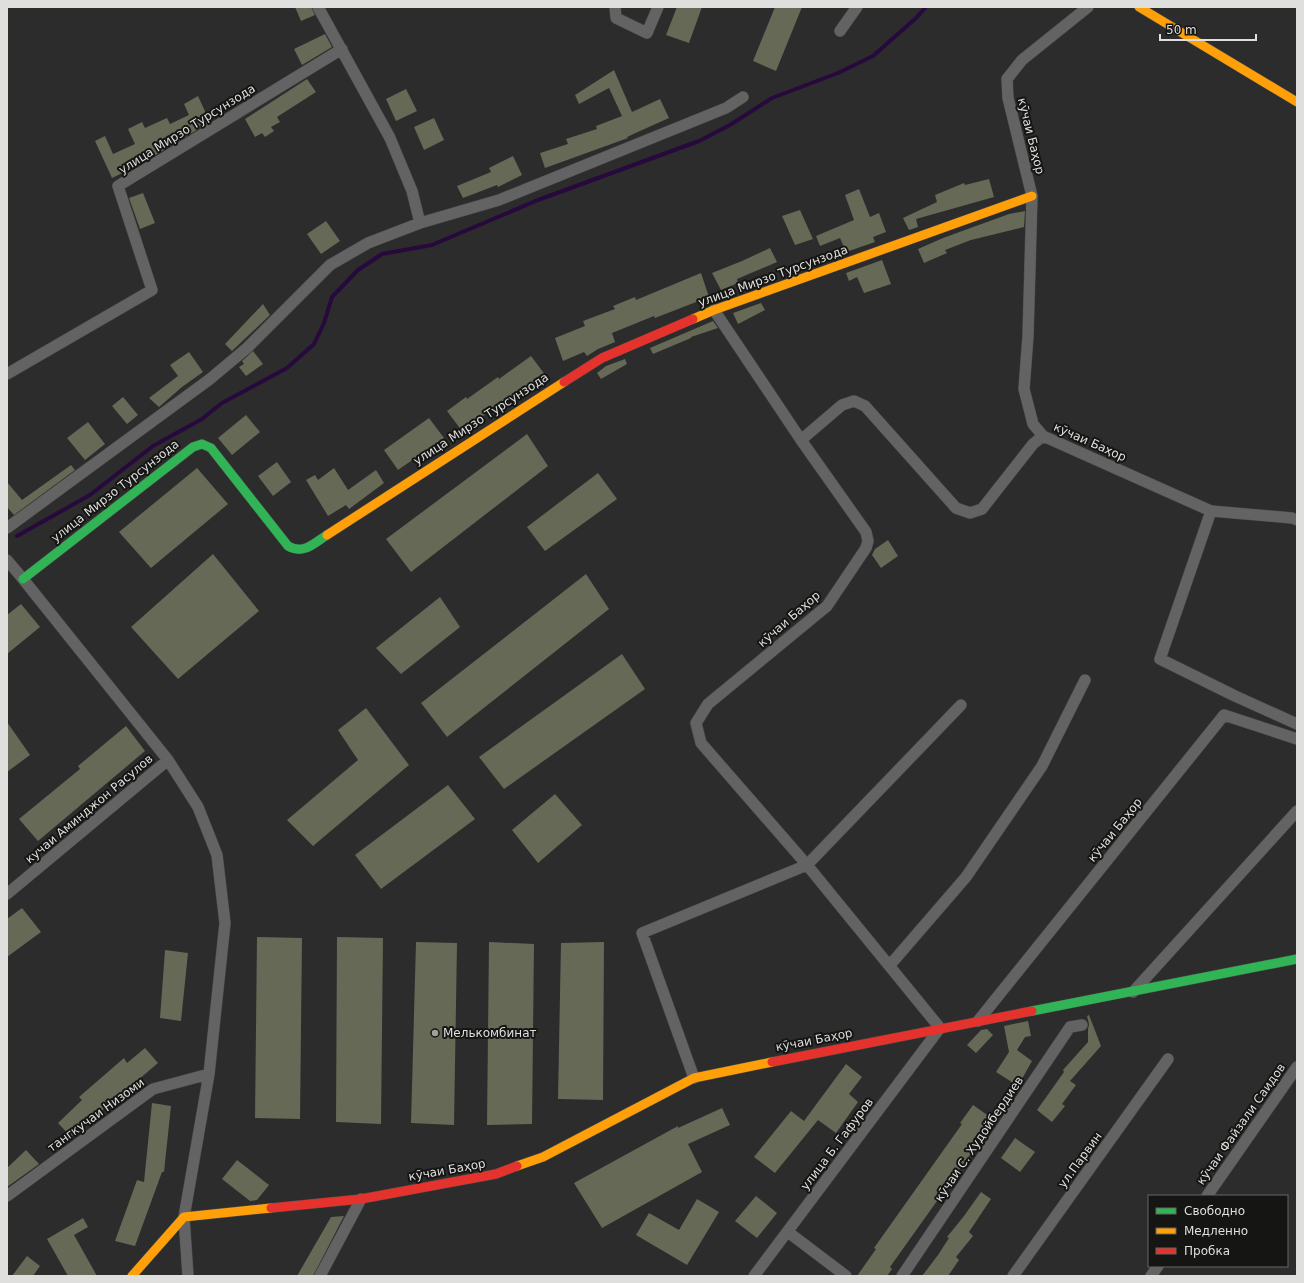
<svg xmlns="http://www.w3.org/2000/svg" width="1304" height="1283" font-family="'DejaVu Sans',sans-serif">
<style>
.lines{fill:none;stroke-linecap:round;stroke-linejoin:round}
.stream{stroke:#27093d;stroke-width:4}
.building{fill:#666956}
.street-casing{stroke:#494949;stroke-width:12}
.fast-casing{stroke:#494949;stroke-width:10}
.slow-casing{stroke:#494949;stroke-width:10}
.jam-casing{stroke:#494949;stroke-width:10}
.street{stroke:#636363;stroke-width:11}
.fast{stroke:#30b455;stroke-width:9}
.slow{stroke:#ff9f0a;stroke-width:9}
.jam{stroke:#e5322d;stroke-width:9}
.poi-dot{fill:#a0a09f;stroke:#151614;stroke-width:1.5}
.labels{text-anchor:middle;stroke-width:4;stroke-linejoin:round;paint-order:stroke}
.street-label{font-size:12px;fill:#dfdfdd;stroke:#151614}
.poi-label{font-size:12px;fill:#dfdfdd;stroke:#151614;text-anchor:start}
</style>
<rect width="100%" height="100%" fill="#2c2c2c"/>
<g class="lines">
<path class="stream" d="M17,536L90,495L153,446L202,419L222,403L287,368L314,344L324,323L332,297L358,270L382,254L432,245L538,200L699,141L730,125L772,98L838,73L873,56L916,18L926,7"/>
</g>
<path class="building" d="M295,7H311L315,15L301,21Z
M677,7H702L689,43L666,35Z
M775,7H802L776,71L753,61Z
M325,34L332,47L302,65L294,49Z
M614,70L632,112L660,99L669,118L640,131L627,137L628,138L545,168L540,153L568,144L566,139L597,129L596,126L622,116L609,88L579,104L575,95Z
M307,79L316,92L277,117L280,122L271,127L274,131L265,137L262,133L255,137L245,119Z
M406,89L417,111L396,121L386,99Z
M198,96L210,122L139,165L112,178L95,141L105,136L113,154L135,144L128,129L142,122L145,128L167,118L170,124L189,115L184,104Z
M434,118L444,140L424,150L414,127Z
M513,156L522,175L498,187L497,185L463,198L457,186L491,172L489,168Z
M989,179L994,197L916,219L918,227L909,230L903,218L937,202L935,195L964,183L965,185Z
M859,189L870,217L879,213L886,232L873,237L875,242L846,252L840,238L820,246L816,236L854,220L845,195Z
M143,193L155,223L140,229L129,198Z
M800,210L813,239L795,245L782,216Z
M1025,211L1024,227L971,240L945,250L947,253L924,263L918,249L943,238L1009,214Z
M326,221L340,241L321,254L307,234Z
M770,248L777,262L737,279L738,283L721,290L712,273L742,261Z
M882,260L891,284L864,293L857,277L849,281L846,273Z
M701,273L709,297L655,318L654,316L612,333L615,342L598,349L587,356L584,352L563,361L555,338L585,326L583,321L615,309L613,306L635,297L636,300Z
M761,303L765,310L738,324L733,313Z
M263,304L270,315L232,351L225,344Z
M713,321L718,328L691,337V338L653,354L650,348Z
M253,351L263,364L246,376L239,367L244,364L242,361Z
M189,352L203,372L182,387L159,407L149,398L178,376L170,365Z
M531,356L546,376L527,389L526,387L494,410L493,409L462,431L447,411L466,397L467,399L498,377L499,379Z
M625,359L627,364L601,379L597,373L606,366Z
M123,397L138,415L127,424L112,406Z
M246,415L260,432L232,455L218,438Z
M429,418L444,438L398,470L384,450Z
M88,422L105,444L85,460L67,438Z
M527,434L548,466L411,572L386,539Z
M277,462L291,482L273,496L258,476Z
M71,465L75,470L14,515L7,507V482L22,500Z
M197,468L228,504L151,568L119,532Z
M334,468L348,490L376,470L384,483L349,509L346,505L328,516L306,480L315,475L318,480Z
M598,473L617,499L545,551L527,527Z
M888,540L898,556L881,568L872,555L875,549Z
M213,554L259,611L178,679L131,627Z
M586,574L609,609L447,737L421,703Z
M440,597L460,627L401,674L376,648Z
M21,604L40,627L7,654V615Z
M622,654L645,689L504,789L479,757Z
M366,708L409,765L313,846L287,820L358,760L338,730Z
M7,722L30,755L7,772Z
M126,726L145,751L38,841L19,819L80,769L78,766Z
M448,785L475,819L381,889L355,855Z
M555,794L582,825L538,863L512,830Z
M22,908L41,932L7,957V919Z
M257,937L302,938L300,1119L255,1118Z
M337,937L383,938L381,1124L336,1122Z
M416,942L457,943L454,1125L411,1123Z
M489,942L534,944L532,1124L487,1125Z
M604,942L603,1100L558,1099L561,943Z
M165,950L188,953L181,1021L160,1018Z
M1089,1015L1101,1046L1070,1081L1076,1085L1062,1104L1065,1106L1052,1122L1037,1110L1064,1072L1063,1070L1088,1042V1029L1089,1024L1087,1016Z
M1028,1021L1031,1036L1025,1037L1017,1050L1032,1061L1018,1086L996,1072L1009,1052L1004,1026Z
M987,1029L993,1035L976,1053L967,1045L981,1030Z
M145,1048L158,1063L71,1137L58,1123L82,1100L79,1097L124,1058L127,1063Z
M846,1064L862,1077L849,1094L858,1102L836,1133L818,1120L775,1173L754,1157L791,1111L804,1121Z
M152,1103L171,1106L164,1172H162L135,1246L115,1241L137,1180L144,1182Z
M973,1105L993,1119L977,1141L979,1142L890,1267L892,1269L887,1276H857L876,1249L874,1248L962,1124L960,1123Z
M722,1108L730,1125L688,1144L702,1172L602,1228L574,1183L678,1126V1128Z
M1015,1138L1035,1152L1020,1172L1001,1158Z
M26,1150L39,1164L7,1187V1168Z
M237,1160L269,1185L257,1200L250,1201L222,1179Z
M981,1192L991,1199L969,1232L973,1236L956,1257L959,1260L948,1276H922L938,1255L949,1238L947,1237L964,1216Z
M756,1196L777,1213L757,1238L735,1221Z
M697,1199L719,1212L687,1265L636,1235L649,1213L679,1230Z
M344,1216L313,1276H297L331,1217Z
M83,1218L88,1227L74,1235L97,1276H68L47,1239Z
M27,1256L40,1266L33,1276H12Z"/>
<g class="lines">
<g class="street-casing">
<path id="street" d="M318,7L390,138L412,191L420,223
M615,7L616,18L647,33L658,7
M1088,7L1022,60L1007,79L1008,98L1032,196L1028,336L1024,389L1033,424L1043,436L1211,511L1292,518L1297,520
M840,31L857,7
M714,310L801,440L866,532L868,541L866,548L827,606L708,704L696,723L701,743L807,865L940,1028L754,1276
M7,374L152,290L118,186L342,49
M801,440L842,405L854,401L865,406L956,508L970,513L982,509L1033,444L1043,436
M1211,511L1160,659L1235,696L1297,724
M7,528L210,379L247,348L330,265L368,243L420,223L499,200L726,108L743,97
M7,560L23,579L168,760L198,807L217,855L225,923L209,1074L184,1217L188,1276
M7,894L168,760
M890,965L966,877L1042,766L1085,680
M1133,992L1297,811
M978,1021L1224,715L1297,739
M694,1078L642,933L807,865L961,705
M7,1196L153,1089L209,1074
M1207,1196L1297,1067
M788,1232L846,1276
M320,1276L361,1199
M902,1276L1070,1027L1082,1025
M1013,1276L1168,1059
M1151,1276L1158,1266"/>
</g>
<g class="fast-casing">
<path id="fast" d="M23,579L193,447L202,444L211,448L288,546C304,555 314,543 327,535
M1032,1011L1297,959"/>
</g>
<g class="slow-casing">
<path id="slow" d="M1139,7L1297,102
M693,319L714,310L1032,196
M327,535L564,382
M517,1166L543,1157L694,1078L772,1062
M132,1276L184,1217L271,1208"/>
</g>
<g class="jam-casing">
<path id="jam" d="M564,382L602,358L693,319
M772,1062L1032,1011
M271,1208L361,1199L496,1174L517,1166"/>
</g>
<use href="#street" class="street"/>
<use href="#fast" class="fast"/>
<use href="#slow" class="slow"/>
<use href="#jam" class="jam"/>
</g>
<circle class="poi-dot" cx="435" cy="1033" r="4"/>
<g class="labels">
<g class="street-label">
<text transform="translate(187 129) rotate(-32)" y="4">улица Мирзо Турсунзода</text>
<text transform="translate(1031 136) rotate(76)" y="4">кӯчаи Баҳор</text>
<text transform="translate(773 276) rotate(-20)" y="4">улица Мирзо Турсунзода</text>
<text transform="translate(481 419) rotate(-33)" y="4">улица Мирзо Турсунзода</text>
<text transform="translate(1090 442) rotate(24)" y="4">кӯчаи Баҳор</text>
<text transform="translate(115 491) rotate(-38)" y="4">улица Мирзо Турсунзода</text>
<text transform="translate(789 619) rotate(-41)" y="4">кӯчаи Баҳор</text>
<text transform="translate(89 809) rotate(-40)" y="4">кучаи Аминджон Расулов</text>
<text transform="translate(1115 830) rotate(-51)" y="4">кӯчаи Баҳор</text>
<text transform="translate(814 1040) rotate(-11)" y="4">кӯчаи Баҳор</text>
<text transform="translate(96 1115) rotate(-36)" y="4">тангкучаи Низоми</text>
<text transform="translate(1241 1124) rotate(-55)" y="4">кӯчаи Файзали Саидов</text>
<text transform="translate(979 1139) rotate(-56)" y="4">кӯчаи С. Худойбердиев</text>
<text transform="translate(837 1144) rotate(-53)" y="4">улица Б. Гафуров</text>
<text transform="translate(1080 1160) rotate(-54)" y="4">ул.Парвин</text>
<text transform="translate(447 1170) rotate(-10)" y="4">кӯчаи Баҳор</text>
</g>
<g class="poi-label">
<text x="443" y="1037">Мелькомбинат</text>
</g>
</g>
<rect width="1304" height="1283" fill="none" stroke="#dfdfdd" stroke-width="16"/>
<rect x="1148" y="1195" width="140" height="72" fill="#151614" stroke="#666664"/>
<rect x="1156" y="1208" width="20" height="6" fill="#30b455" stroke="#666664"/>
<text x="1184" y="1215" font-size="12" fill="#dfdfdd">Свободно</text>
<rect x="1156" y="1228" width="20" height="6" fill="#ff9f0a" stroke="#666664"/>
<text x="1184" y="1235" font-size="12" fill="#dfdfdd">Медленно</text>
<rect x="1156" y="1248" width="20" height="6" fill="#e5322d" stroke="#666664"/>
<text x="1184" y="1255" font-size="12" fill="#dfdfdd">Пробка</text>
<path d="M1160 34v6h96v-6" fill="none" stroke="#dfdfdd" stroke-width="2"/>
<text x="1166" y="34" font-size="12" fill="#dfdfdd" stroke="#151614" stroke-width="3" paint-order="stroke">50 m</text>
</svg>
